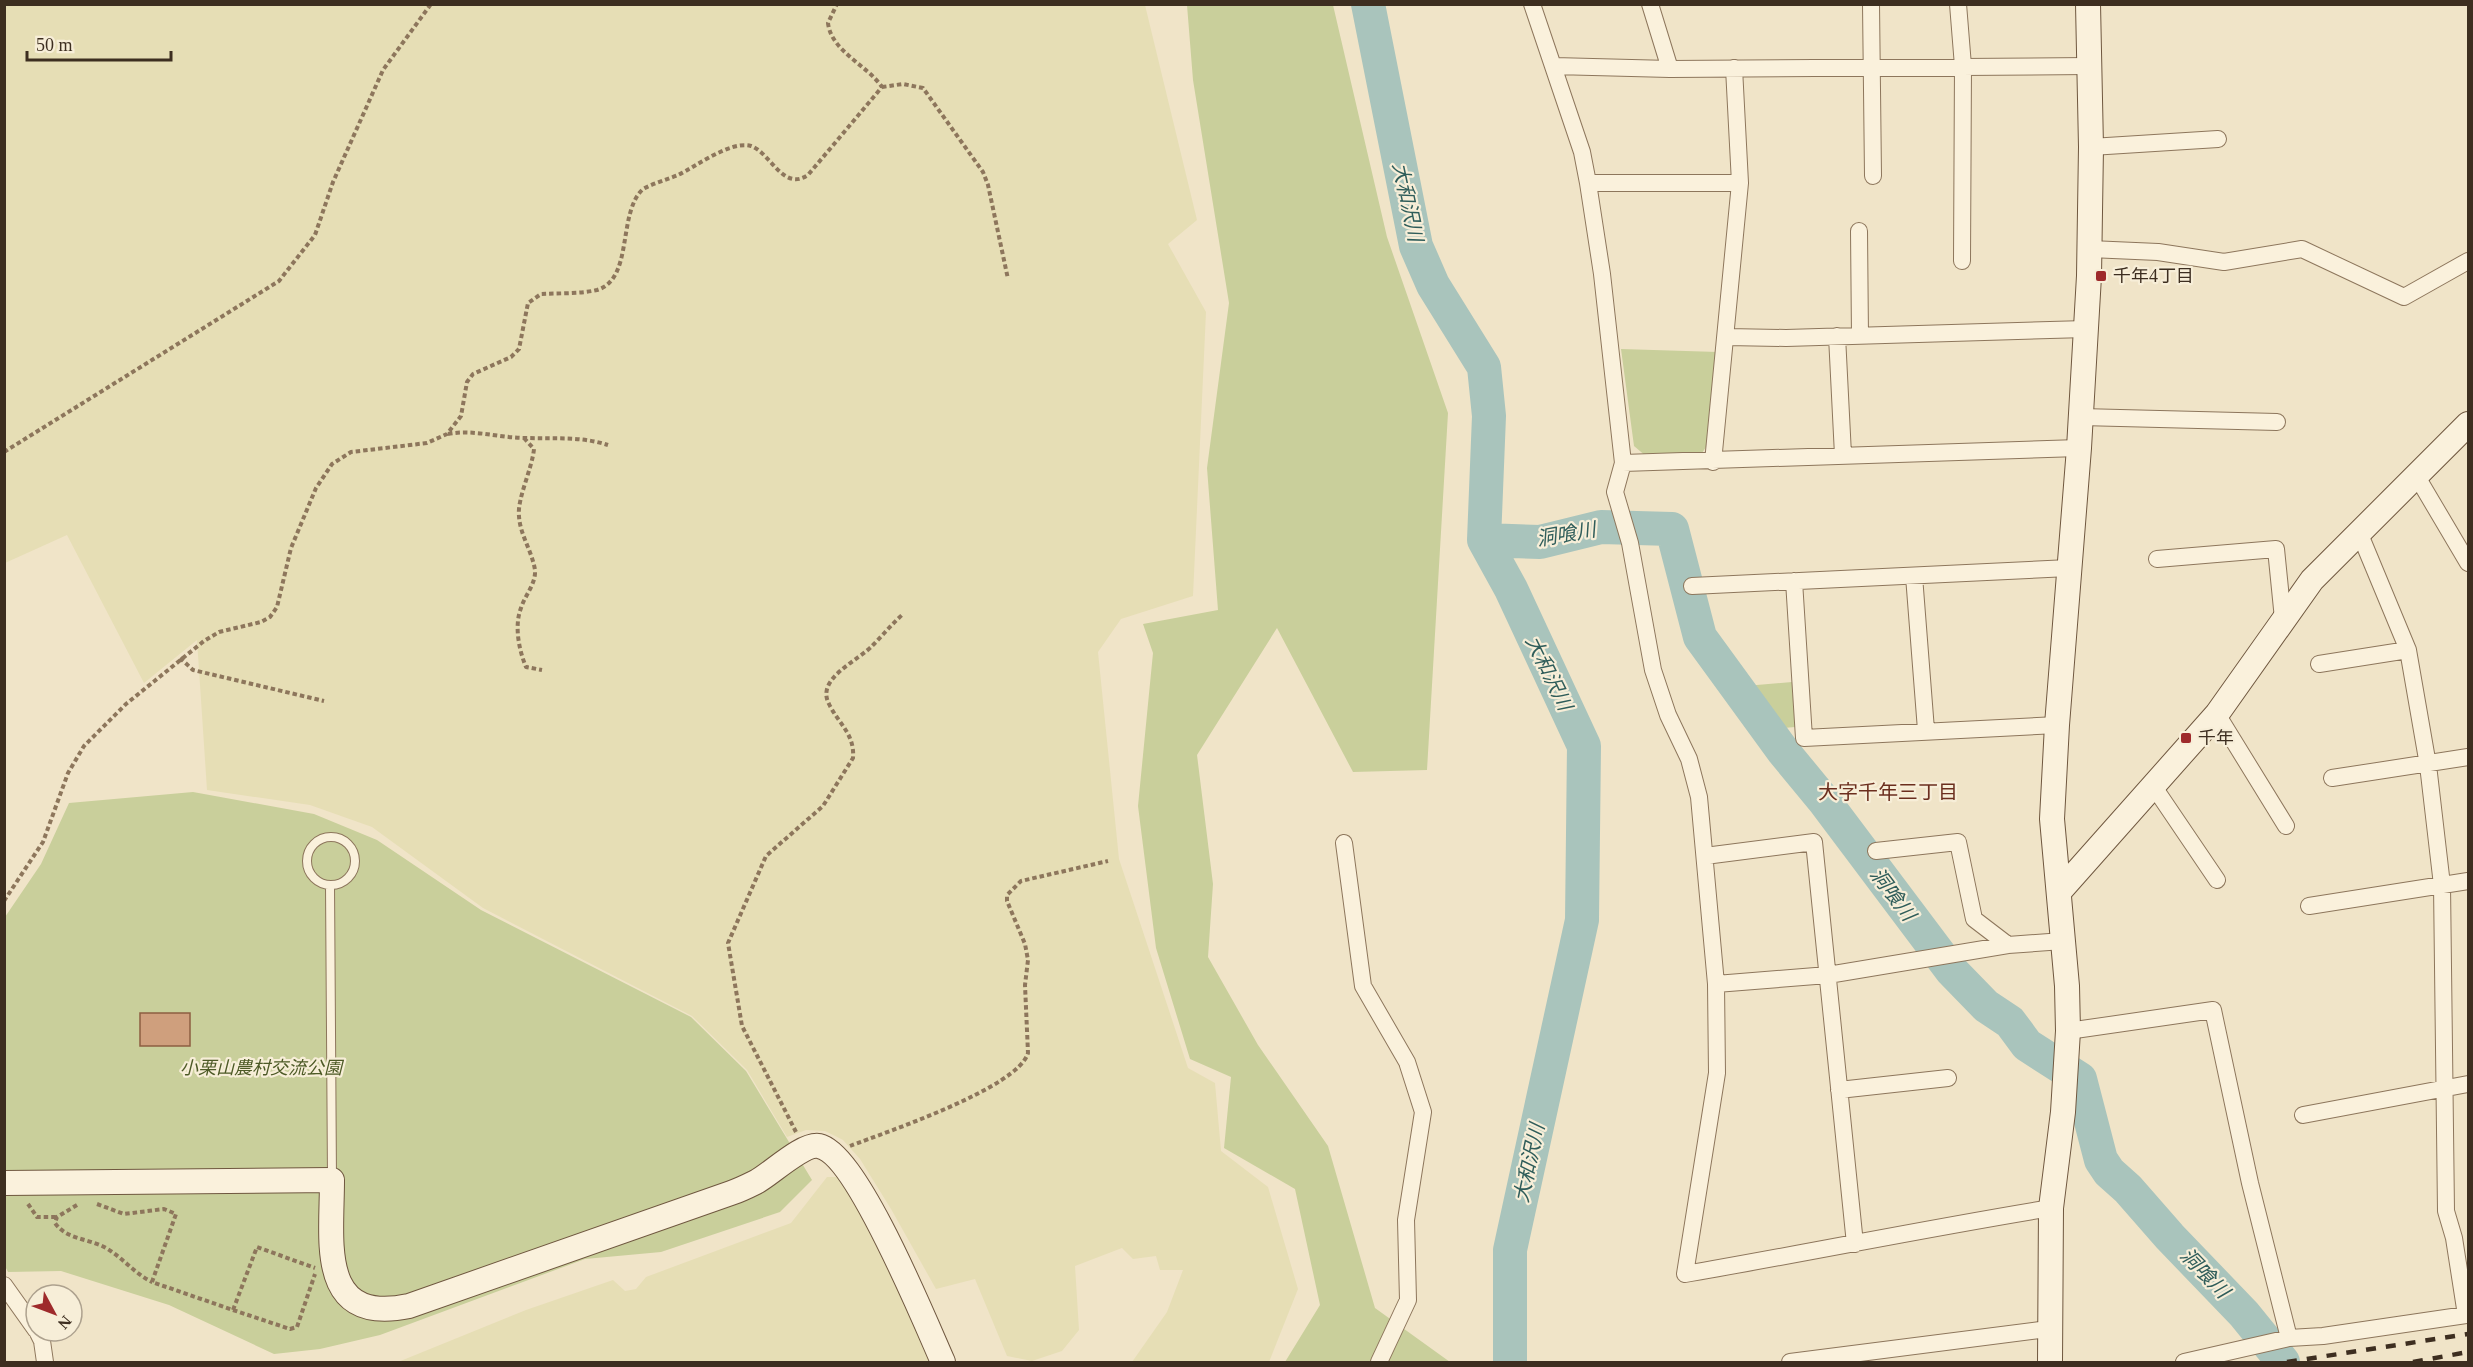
<svg xmlns="http://www.w3.org/2000/svg" width="2473" height="1367" font-family="'Times New Roman','Noto Sans JP',serif">
<style>
.farmland{fill:#e6deb5}
.green{fill:#c9cf9b}
.lines{fill:none;stroke-linecap:round;stroke-linejoin:round}
.river{stroke:#a9c4bc;stroke-width:34}
.building{fill:#cf9f7d;stroke:#8d5f41;stroke-width:1.5}
.lane-casing{stroke:#8d765c;stroke-width:10}
.street-casing{stroke:#8d765c;stroke-width:18}
.secondary-casing{stroke:#6f573f;stroke-width:26}
.path{stroke:#8d765c;stroke-width:4;stroke-dasharray:4.5 3;stroke-linecap:butt}
.lane{stroke:#faf1dc;stroke-width:8}
.street{stroke:#faf1dc;stroke-width:16}
.secondary{stroke:#faf1dc;stroke-width:24}
.rail{stroke:#3d2e20;stroke-width:4.5;stroke-dasharray:10 10;stroke-linecap:butt}
.poi-dot{fill:#9e2a2b;stroke:#f7eed8;stroke-width:2}
.labels{text-anchor:middle;stroke-width:4.5;stroke-linejoin:round;paint-order:stroke}
.poi-label{font-size:18px;fill:#3d2e20;stroke:#f7eed8;text-anchor:start}
.park-label{font-size:18px;font-style:italic;fill:#4d5a26;stroke:#f7eed8}
.water-label{font-size:20px;font-style:italic;fill:#2f5d5a;stroke:#f7eed8}
.neighbourhood-label{font-size:20px;fill:#6b2e1e;stroke:#f7eed8}
</style>
<rect width="100%" height="100%" fill="#f0e4c8"/>
<path class="farmland" d="M4,5H1145L1197,220L1168,244L1206,312L1193,596L1121,619L1098,652L1119,859L1188,1068L1215,1083L1221,1151L1268,1187L1298,1289L1269,1362H1132L1167,1312L1183,1270H1160L1156,1256L1133,1259L1122,1248L1075,1266L1079,1330L1062,1351L1032,1361L1007,1356L975,1279L936,1289L891,1209L860,1159L843,1140L825,1131L806,1130L787,1137L747,1070L692,1016L483,908L372,827L310,805L207,790L197,640L144,683L67,535L5,563Z
M827,1177H837L850,1192L885,1257L931,1362H398L526,1310L613,1280L625,1291L636,1289L646,1277L791,1223Z"/>
<path class="green" d="M1187,5H1333L1387,237L1448,413L1427,770L1353,772L1277,628L1197,755L1213,884L1208,957L1258,1045L1328,1146L1375,1308L1450,1362H1285L1320,1305L1295,1189L1224,1148L1231,1077L1190,1059L1156,948L1138,806L1153,653L1143,624L1218,610L1207,468L1229,303L1193,80Z
M1621,349L1718,352L1708,444L1700,456L1647,457L1634,446Z
M1792,682L1795,727L1772,729L1745,686Z
M193,792L314,814L377,840L481,910L691,1017L746,1071L812,1180L780,1212L661,1252L585,1259L380,1335L320,1349L274,1354L169,1305L61,1271L8,1272L5,1266V917L41,864L69,803Z"/>
<g class="lines">
<path class="river" d="M1368,4L1416,246L1433,285L1484,367L1489,416L1484,540L1511,589L1584,746L1582,920L1510,1250V1362
M1484,540L1540,542L1601,527L1672,529L1700,637L1783,751L1825,802L1952,971L1986,1006L2010,1022L2027,1045L2080,1079L2101,1160L2109,1172L2128,1189L2170,1237L2244,1314L2283,1362"/>
</g>
<path class="building" d="M140,1013H190V1046H140Z"/>
<g class="lines">
<g class="lane-casing">
<path id="lane" d="M307 861a24 24 0 1 1 48 0a24 24 0 1 1-48 0Z
M330,885L332,1179"/>
</g>
<g class="street-casing">
<path id="street" d="M1532,4L1582,152L1588,183L1602,274L1623,463L1615,492L1630,543L1653,670L1668,715L1689,759L1699,797L1716,984L1717,1073L1685,1274C1807,1253 1928,1228 2051,1208
M1650,4L1670,69
M1871,4L1873,176
M1958,4L1963,66L1962,261
M1554,66L1670,69L2089,66
M2091,147L2218,139
M1588,183H1740
M1859,231L1860,336
M2090,249L2158,252L2224,262L2302,249L2404,297L2468,261
M1837,336L1843,455
M1727,337L1786,338L2086,329
M2081,417L2277,422
M1713,462L1740,183L1734,68
M1623,463L2079,448
M2416,475L2468,563
M2157,559L2276,549L2283,619
M1914,576L1926,730
M1794,581L1804,738L2057,725
M1692,586L2069,568
M2319,664L2408,650
M2217,714L2286,826
M2332,778L2468,757
M2154,787L2217,880
M1344,843L1363,986L1407,1062L1423,1112L1406,1220L1408,1300L1379,1362
M1876,851L1958,842L1974,919L2008,945L2063,941
M1705,856L1814,842L1855,1244
M2309,906L2468,881
M1716,984L1828,975L2008,945
M2068,1031L2213,1010L2250,1183L2289,1338
M1839,1090L1948,1078
M2303,1115L2468,1084
M4,1285L36,1330
M37,1331L42,1341L45,1362
M1790,1362L2048,1329
M2184,1362L2289,1338L2323,1336L2466,1315L2454,1238L2446,1211L2442,885L2428,765L2408,650L2359,532"/>
</g>
<g class="secondary-casing">
<path id="secondary" d="M2059,892L2217,714L2312,580L2468,424
M4,1183L332,1180C332,1242 317,1325 409,1306L731,1193C740,1190 748,1186 756,1182C771,1174 803,1143 819,1146C857,1154 926,1324 943,1362
M2050,1362L2051,1208L2063,1112L2068,1031L2067,986L2052,819L2057,725L2079,448L2089,276L2091,147L2088,4"/>
</g>
<path class="path" d="M882,87L903,84L923,88L983,172L988,185L1008,279
M448,434C474,429 499,438 526,438C555,439 580,436 608,445
M524,438L534,449C532,469 517,499 519,516C520,535 532,551 535,570C536,584 525,595 521,608C514,626 519,650 526,667L542,670
M4,452L279,281L315,235L333,182L383,70L431,4
M180,658L193,670L324,701
M4,901L43,842L68,773L84,746L126,704L204,641L219,632L261,622L270,617L277,607L291,548L316,488L332,464L351,452L427,443L447,434L461,416L467,382L473,374L511,357L519,349L528,303L541,294C559,293 580,294 597,290C634,279 617,213 643,189C654,183 666,180 678,175C695,167 731,140 751,146C771,153 783,192 808,175L882,87C867,65 831,51 828,23L837,4
M796,1132L742,1026L728,943L766,856L823,806L853,758C855,734 838,723 829,704C815,678 860,660 873,645C883,635 891,625 902,615
M850,1146C886,1132 1018,1088 1028,1053L1025,985L1028,960L1025,944L1007,901V895L1021,881L1108,861
M28,1204L37,1217H57
M97,1204L124,1214L164,1209L176,1214L152,1282L233,1310L257,1247L315,1268
M77,1205L57,1217L55,1223C67,1240 88,1238 106,1248C123,1258 134,1273 152,1282
M233,1310L290,1329L297,1327L315,1274"/>
<use href="#lane" class="lane"/>
<use href="#street" class="street"/>
<use href="#secondary" class="secondary"/>
<path class="rail" d="M2287,1362L2468,1334
M2413,1362L2468,1352"/>
</g>
<g class="poi-dot">
<rect x="2095" y="270" width="12" height="12" rx="3"/>
<rect x="2180" y="732" width="12" height="12" rx="3"/>
</g>
<g class="labels">
<g class="poi-label">
<text x="2113" y="282">千年4丁目</text>
<text x="2198" y="744">千年</text>
</g>
<g class="park-label">
<text x="261" y="1074">小栗山農村交流公園</text>
</g>
<g class="water-label">
<text transform="translate(1408 202) rotate(78)" y="7">大和沢川</text>
<text transform="translate(1566 534) rotate(-10)" y="7">洞喰川</text>
<text transform="translate(1549 673) rotate(64)" y="7">大和沢川</text>
<text transform="translate(1893 894) rotate(53)" y="7">洞喰川</text>
<text transform="translate(1529 1163) rotate(-78)" y="7">大和沢川</text>
<text transform="translate(2205 1273) rotate(46)" y="7">洞喰川</text>
</g>
<g class="neighbourhood-label">
<text x="1888" y="799">大字千年三丁目</text>
</g>
</g>
<rect width="2473" height="1367" fill="none" stroke="#3d2e20" stroke-width="12"/>
<g transform="translate(54 1313) rotate(131)"><circle r="28" fill="#f7eed8" stroke="#ada18e" stroke-width="1.5"/>
<path d="M0-4.5L10 22L0 15L-10 22Z" fill="#9e2a2b"/>
<text y="-9" font-size="16" font-weight="bold" text-anchor="middle" fill="#3d2e20">N</text>
</g>
<path d="M27 51v9h144v-9" fill="none" stroke="#3d2e20" stroke-width="3"/>
<text x="36" y="51" font-size="18" fill="#3d2e20" stroke="#f7eed8" stroke-width="4.5" paint-order="stroke">50 m</text>
</svg>
